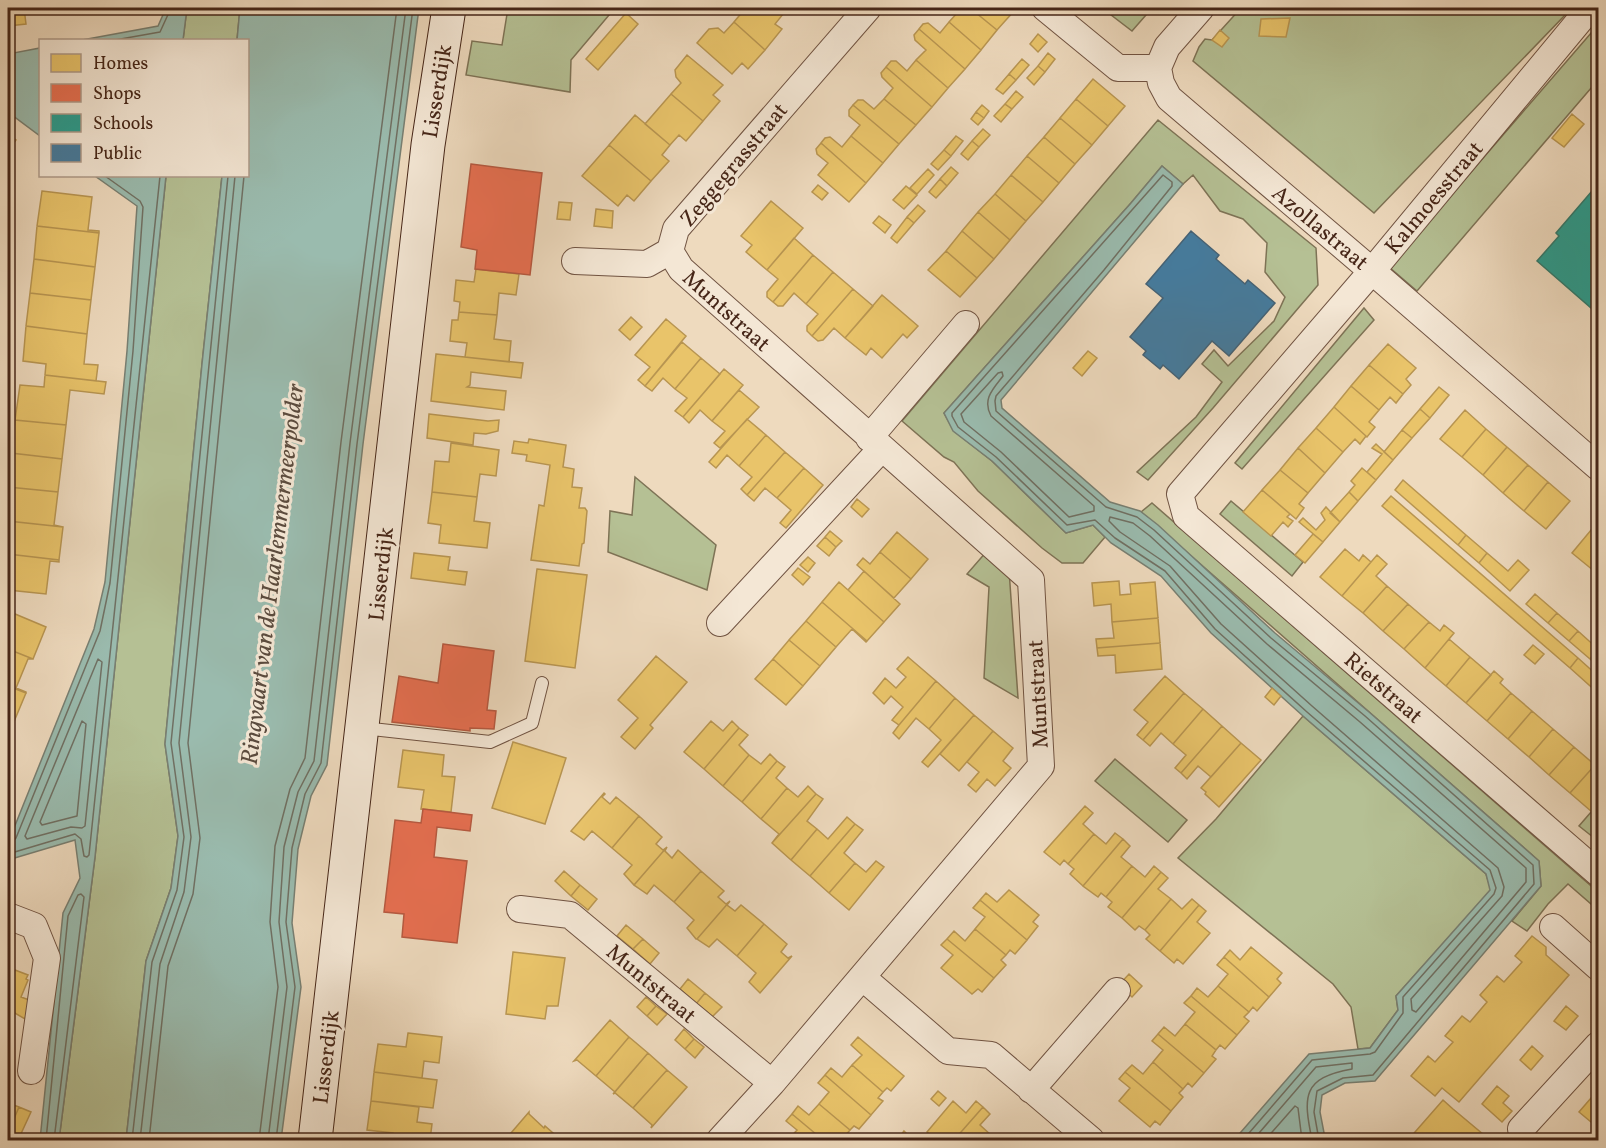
<svg xmlns="http://www.w3.org/2000/svg" width="1606" height="1148" font-family="Vollkorn,serif">
<style>
.green{fill:#b5c094;stroke:#7e7356;stroke-width:1.5}
.water{fill:#9abbae;stroke:#787f72;stroke-width:1.5}
.homes{fill:#e9c46a;stroke:#b89551;stroke-width:1.5}
.shops{fill:#e76f51;stroke:#b75940;stroke-width:1.5}
.schools{fill:#2a9d8f;stroke:#32796b;stroke-width:1.5}
.public{fill:#457b9d;stroke:#456275;stroke-width:1.5}
.lines{fill:none;stroke-linecap:round;stroke-linejoin:round}
.shore{stroke:#707063;stroke-width:1.5}
.lane-casing{stroke:#705342;stroke-width:14}
.street-casing{stroke:#705342;stroke-width:28}
.secondary-casing{stroke:#462618;stroke-width:35}
.lane{stroke:#f4e7d5;stroke-width:12}
.street{stroke:#f4e7d5;stroke-width:26}
.secondary{stroke:#f4e7d5;stroke-width:33}
.labels{text-anchor:middle;stroke-width:6;stroke-linejoin:round;paint-order:stroke}
.street-label{font-size:22px;fill:#462618;stroke:#f4e7d5}
.water-label{font-size:24px;font-style:italic;fill:#5b4b3e;stroke:#f4e7d5}
</style>
<rect width="100%" height="100%" fill="#eedabe"/>
<filter id="stains"><feTurbulence type="fractalNoise" baseFrequency=".00333" numOctaves="4"/><feColorMatrix values="0 0 0 0 .2 0 0 0 0 .09 0 0 0 0 .02 0 0 0 .5 -.17"/></filter>
<radialGradient id="worn" r=".72"><stop offset=".6" stop-color="#630" stop-opacity="0"/><stop offset="1" stop-color="#630" stop-opacity=".3"/></radialGradient>
<path class="green" d="M187,8H240L237,40H183Z
M508,8H615L571,60L570,92L466,75L472,41L502,45Z
M1102,8H1139L1146,15L1132,31Z
M1241,8H1567L1565,11L1567,13L1374,213L1193,61L1199,47L1205,39L1212,40Z
M1598,25V80L1417,291L1389,267Z
M1158,120L1316,248L1318,285L1213,408L1148,480L1137,472L1196,417L1222,382L1202,364L1214,350L1228,366L1274,321L1285,297L1265,272L1267,243L1243,219L1220,211L1193,175L1183,184L1162,166L1131,203L944,413L954,431L992,461L1066,533L1093,525L1105,537L1083,563H1062L1042,548L978,491L954,462L944,457L902,421Z
M166,176H222L202,364L165,744L178,836L171,888L146,961L126,1140H59L95,857Z
M1364,308L1374,320L1242,469L1235,463Z
M635,477L716,545L707,590L608,552L610,511L632,515Z
M1231,501L1303,562L1292,576L1220,514Z
M1152,503L1598,892V910L1568,884L1548,904L1527,931L1512,921L1541,886L1539,861L1141,512Z
M987,551L1009,570L1018,698L984,678L989,587L967,574Z
M1303,716L1486,874L1491,890L1396,996L1398,1010L1370,1048L1358,1049L1351,1007L1333,984L1178,858L1216,819Z
M1115,759L1187,820L1168,842L1095,781Z
M1598,804V841L1579,826Z"/>
<path class="water" d="M166,8H187L183,40H82L158,26Z
M240,8H419L363,444L327,765L311,796L298,849L292,923L301,987L281,1140H126L146,961L171,888L178,836L165,744L202,364L222,176H248V40H237Z
M40,48V136L8,112V54Z
M1162,166L1183,184L1001,400L1002,408L1110,502L1140,511L1158,525L1275,633L1369,712L1539,861L1541,886L1375,1081L1345,1083L1322,1095L1320,1112L1325,1138L1327,1140H1234L1309,1054L1370,1048L1398,1010L1396,996L1490,890L1486,874L1303,716L1211,633L1161,576L1111,543L1093,525L1066,533L992,461L953,431L944,413L1131,203Z
M95,176H166L95,857L59,1140H40L63,913L80,878L75,840L8,860V843L94,629L105,582L127,351L137,206Z"/>
<path class="homes" d="M8,8H24L26,24L8,26Z
M740,8H777L784,13L775,24L782,29L765,50L734,22L744,10Z
M954,8H970L997,30L981,50L949,22L959,11Z
M970,8H1010L1014,11L997,30Z
M626,13L638,24L598,70L586,59Z
M1290,18L1286,37L1259,36L1261,19Z
M734,22L765,50L748,69L742,63L732,74L697,43L709,29L718,28L724,33Z
M949,22L981,50L965,69L919,29L923,24L928,23L940,33Z
M919,29L965,69L948,88L916,60L926,50L915,40L914,35Z
M1220,30L1229,38L1222,47L1212,40Z
M1038,34L1047,42L1038,52L1030,44Z
M1048,53L1055,59L1045,72L1038,66Z
M687,55L723,85L713,95L720,101L703,121L671,94L681,83L676,77L675,70Z
M1022,59L1029,65L1016,80L1009,74Z
M916,60L948,88L932,107L886,67L891,61H896L907,71Z
M1038,66L1045,72L1034,85L1027,78Z
M886,67L932,107L916,125L884,99L893,88L882,77L881,73Z
M1009,74L1016,80L1003,94L996,89Z
M1093,79L1125,106L1108,126L1076,99Z
M1016,91L1023,97L1012,109L1005,104Z
M671,94L703,121L686,141L679,135L670,145L645,124Z
M884,99L916,125L899,144L853,105L858,100H863L874,109Z
M1076,99L1108,126L1092,145L1060,118Z
M1005,104L1012,109L1001,122L994,116Z
M853,105L899,144L883,163L851,136L860,125L849,116V110Z
M982,105L989,111L984,118L976,112Z
M976,112L984,118L978,125L971,119Z
M1572,114L1584,124L1564,147L1552,138Z
M635,115L670,145L662,155L669,161L651,181L609,145Z
M1060,118L1092,145L1075,164L1044,137Z
M983,129L990,135L979,147L972,141Z
M8,134L16,140L8,151Z
M851,136L883,163L866,183L821,143L825,138L830,137L842,147Z
M956,136L963,141L951,156L944,150Z
M1044,137L1075,164L1059,183L1027,156Z
M972,141L979,147L968,160L961,154Z
M821,143L866,183L849,202L818,175L828,163L817,154L816,149Z
M609,145L651,181L634,201L627,195L618,206L582,176Z
M944,150L951,156L938,170L931,164Z
M1027,156L1059,183L1043,202L1011,175Z
M951,167L958,173L947,186L940,179Z
M928,169L934,175L917,194L910,188Z
M1011,175L1043,202L1026,221L995,194Z
M940,179L947,186L936,198L929,192Z
M818,185L828,193L822,200L812,192Z
M906,186L917,195L904,209L893,200Z
M42,191L92,197L88,230L99,231V233L37,226Z
M995,194L1026,221L1010,240L978,212Z
M771,201L803,228L767,270L746,252L752,245L741,236Z
M559,202L572,203L570,220L557,219Z
M918,205L925,211L914,223L907,217Z
M596,209L613,211L612,228L594,226Z
M978,212L1010,240L994,259L962,231Z
M879,216L891,225L885,233L873,223Z
M907,217L914,223L897,243L891,238Z
M37,226L99,233L95,267L34,259Z
M962,231L994,259L977,278L946,251Z
M794,238L813,255L773,302L767,297V292L778,279L767,270Z
M946,251L977,278L960,297L928,270Z
M813,255L833,272L806,304L794,293L783,306H778L773,302Z
M34,259L95,267L91,300L30,293Z
M476,269L519,274L516,295L499,293L497,315L459,312L460,302L454,301L456,280L474,282Z
M833,272L853,289L812,336L807,331V326L818,314L806,304Z
M853,289L873,306L845,338L834,328L823,340L818,341L812,336Z
M30,293L91,300L87,334L26,326Z
M882,295L918,326L907,338L903,334L882,358L871,348L866,355L845,338Z
M459,312L497,315L494,339L511,341L509,362L465,357L467,343L450,341L452,320H458Z
M631,317L642,327L630,340L619,330Z
M666,319L686,336L645,386L638,380L650,367L635,355Z
M26,326L87,334L84,364L98,365L96,381L45,375L46,364L23,361Z
M682,342L701,358L675,389L663,378L652,391L645,386Z
M1388,344L1416,368L1406,379L1411,385L1403,394L1369,365Z
M1088,351L1097,358L1082,376L1073,368Z
M436,354L523,363L521,378L471,372L470,385L467,387L506,391L504,410L431,401Z
M701,358L720,374L683,417L675,411L687,398L675,389Z
M1369,365L1403,394L1396,403L1390,397L1379,410L1351,386Z
M724,369L743,385L712,421L700,410L689,423L683,417Z
M45,375L106,382L104,394L70,390L66,425L15,420L20,385L44,387Z
M1351,386L1379,410L1369,422L1375,427L1367,437L1334,407Z
M1439,387L1449,395L1430,418L1420,409Z
M739,390L759,407L720,448L714,443L725,431L712,421Z
M1334,407L1366,436L1360,444L1355,439L1343,452L1316,428Z
M1420,409L1430,418L1412,438L1402,430Z
M1465,410L1486,429L1462,457L1440,439Z
M429,414L488,421L499,420L498,431L486,434L474,433L473,445L427,438Z
M747,419L766,435L739,466L727,455L716,468L709,462Z
M15,420L66,425L62,459L11,453Z
M1316,428L1343,452L1325,473L1298,448Z
M1486,429L1507,447L1483,475L1462,457Z
M1402,430L1412,438L1393,460L1384,452Z
M766,435L785,452L747,495L741,489L752,477L739,466Z
M529,439L566,445L563,467L574,469L572,487L582,488L579,508H585L587,511L584,543L582,544L579,566L531,560L539,505L544,506L550,465L526,461L527,455L512,453L514,441L528,443Z
M451,443L499,450L496,476L480,474L477,497L432,492L435,461L449,462Z
M1376,444L1393,460L1376,480L1367,472L1382,454L1372,448Z
M1507,447L1528,465L1503,493L1483,475Z
M1298,448L1325,473L1308,493L1280,470Z
M785,452L804,468L777,498L765,488L754,501L747,495Z
M11,453L62,459L58,492L8,487Z
M1528,465L1548,482L1524,511L1503,493Z
M804,468L823,485L786,528L780,523L791,510L777,498Z
M1362,468L1376,480L1358,501L1349,492L1355,485L1351,481Z
M1280,470L1308,493L1299,504L1304,508L1296,519L1262,490Z
M1403,480L1466,535L1458,545L1395,490Z
M1548,482L1570,501L1546,529L1524,511Z
M8,487L58,492L54,525L63,527L8,521Z
M1262,490L1290,514L1287,517L1293,521L1288,527L1283,522L1271,536L1243,512Z
M432,492L477,497L474,521L490,523L487,548L439,543L441,525L428,523Z
M1349,492L1358,501L1340,522L1330,513Z
M1391,496L1578,658L1570,668L1382,506Z
M857,499L869,509L862,517L851,507Z
M1326,507L1340,522L1323,542L1299,522L1303,518L1316,530L1325,520L1321,513Z
M8,521L63,527L59,560L8,554Z
M1596,524L1598,526V565L1594,571L1572,553Z
M830,531L842,541L836,547L825,537Z
M897,532L928,559L911,579L880,552Z
M1313,534L1323,542L1305,563L1295,555Z
M1466,535L1487,553L1479,563L1458,545Z
M825,537L836,547L829,556L817,546Z
M1345,549L1359,561L1363,555L1371,562L1342,596L1320,577Z
M880,552L911,579L894,598L857,565L863,558L870,564Z
M414,553L450,557L448,570L467,572L465,585L411,578Z
M1487,553L1508,571L1518,560L1529,570L1510,591L1479,563Z
M8,554L59,560V562L50,561L46,594L8,590Z
M1377,555L1387,564L1376,576L1387,586L1363,613L1342,596Z
M808,557L815,563L808,572L800,565Z
M798,568L810,577L803,585L792,575Z
M537,569L587,575L575,668L525,661Z
M864,571L900,604L884,622L848,590Z
M1119,581L1120,595L1131,594L1130,584L1155,582L1158,618L1112,622L1111,604L1094,606L1092,583Z
M839,582L884,622L867,641L822,602Z
M1387,586L1408,604L1383,631L1363,613Z
M1535,594L1557,613L1548,623L1526,604Z
M822,602L867,641L866,642L852,629L836,647L806,621Z
M1408,604L1429,622L1404,649L1383,631Z
M8,611L46,627L33,659L8,649Z
M1557,613L1578,631L1569,641L1548,623Z
M1158,618L1160,643L1097,648L1096,639L1114,638L1112,622Z
M806,621L836,647L820,666L789,640Z
M1429,622L1440,631L1444,625L1454,633L1425,668L1404,649Z
M1578,631L1598,649L1590,659L1569,641Z
M1449,639L1470,657L1446,686L1425,668Z
M789,640L820,666L803,686L773,659Z
M1160,643L1162,669L1116,673L1115,655L1098,656L1097,648Z
M1533,645L1544,654L1535,664L1524,655Z
M8,649L33,659H28L16,688L26,692V693L8,686Z
M1598,649V666L1590,659Z
M656,656L687,682L650,725L653,728L635,749L621,737L638,718L618,700Z
M908,657L936,681L899,725L892,720L903,707L891,696L884,704L873,693L885,678L896,688L906,677L897,669Z
M1470,657L1491,675L1466,703L1446,686Z
M1578,658L1598,676V693L1570,668Z
M773,659L803,686L786,705L755,679Z
M1494,671L1503,679L1500,683L1511,693L1487,721L1466,703Z
M1165,676L1184,693L1143,740L1137,735L1148,722L1134,710Z
M936,681L955,698L929,729L916,718L899,739L893,733L899,725Z
M8,686L26,693L13,724L8,722Z
M1272,688L1281,696L1274,705L1265,697Z
M1184,693L1203,709L1173,744L1161,733L1150,746L1143,740Z
M1511,693L1532,711L1508,739L1487,721Z
M955,698L974,715L928,767L922,762L941,740L929,729Z
M1203,709L1222,726L1181,773L1175,768L1186,755L1173,744Z
M1532,711L1553,729L1529,757L1508,739Z
M974,715L993,731L959,771L940,754Z
M711,721L723,731L732,721L739,728L704,769L684,752Z
M1222,726L1241,743L1211,777L1198,766L1187,779L1181,773Z
M739,728L748,735L739,745L749,755L723,786L704,769Z
M1553,729L1574,747L1549,775L1529,757Z
M993,731L1013,748L1003,761L1011,768L995,786L987,779L976,792L968,785L979,772L967,762Z
M513,742L566,758L545,824L492,808Z
M1241,743L1261,760L1219,807L1205,794L1206,792L1201,788Z
M1574,747L1595,765L1570,793L1549,775Z
M403,750L444,755L442,776L455,777L451,812L421,809L424,790L398,787Z
M770,754L777,761L742,802L723,786L749,755L761,764Z
M777,761L785,767L776,778L787,788L761,819L742,802Z
M1595,765L1598,768V804L1592,812L1570,793Z
M808,786L816,794L772,843L779,834L761,819L787,788L798,797Z
M604,793L605,794L602,797L610,804L616,797L639,816L612,848L592,831L584,840L571,831Z
M816,794L823,799L807,821L817,829L791,860L772,843Z
M1085,806L1093,813L1083,824L1094,834L1068,864L1064,860L1060,865L1044,852Z
M639,816L662,837L656,844L663,850L667,847L634,885L624,874L632,865L612,848Z
M847,817L855,824L810,876L791,860L817,829L828,839Z
M855,824L863,830L844,853L855,863L829,893L810,876Z
M1115,833L1123,839L1083,886L1070,874L1074,869L1068,864L1094,834L1106,844Z
M1123,839L1130,846L1121,857L1132,866L1106,897L1101,893L1098,897L1083,886Z
M667,847L665,851L672,858L678,850L701,871L674,902L654,885L647,894L634,885Z
M876,861L884,867L849,910L829,893L855,863L866,872Z
M1132,866L1145,877L1154,866L1161,872L1122,918L1108,907L1112,902L1106,897Z
M564,871L580,885L571,896L555,881Z
M701,871L724,891L718,897L726,904L730,901L697,939H696L687,928L694,920L674,902Z
M1161,872L1168,878L1158,889L1171,899L1145,930L1139,926L1135,930L1122,918Z
M580,885L597,899L588,910L571,896Z
M1009,890L1039,915L1033,922L1038,926L1027,940L980,900L986,893L997,902Z
M1171,899L1182,909L1192,899L1199,905L1160,951L1146,939L1150,935L1145,930Z
M980,900L1027,940L1015,954L1010,950L1006,955L975,929L985,917L973,908Z
M730,901L727,905L735,911L741,905L764,924L737,956L717,939L709,947L697,939Z
M1199,905L1206,911L1197,922L1210,933L1183,964L1177,959L1174,963L1160,951Z
M764,924L787,944L781,952L788,958L792,956L760,993L749,982L756,973L737,956Z
M626,925L643,939L633,949L617,936Z
M975,929L1006,955L1001,960L1006,965L994,978L947,939L954,931L965,941Z
M1532,936L1546,947V955L1569,975L1459,1102L1442,1088L1435,1096L1411,1076L1428,1056L1435,1062L1453,1042L1445,1036L1462,1016L1470,1022L1487,1002L1480,995L1497,976L1504,982L1522,962L1515,956Z
M643,939L659,953L650,964L633,949Z
M947,939L994,978L982,992L978,989L972,994L941,968L953,955L941,945Z
M1251,947L1282,973L1277,979L1281,983L1269,997L1224,957L1230,950L1240,960Z
M513,952L565,958L558,1006H547L545,1019L506,1014Z
M1224,957L1269,997L1257,1011L1253,1007L1249,1012L1218,986L1228,974L1217,965Z
M15,970L28,975L26,979L28,980L21,997L32,1001L25,1019L8,1009V972L13,974Z
M1129,974L1142,986L1132,997L1119,985Z
M688,979L705,993L696,1004L680,989Z
M1218,986L1249,1012L1244,1017L1249,1021L1237,1035L1191,996L1197,988L1208,997Z
M705,993L722,1007L712,1017L696,1004Z
M1191,996L1237,1035L1225,1049L1220,1045L1216,1050L1185,1024L1195,1012L1184,1003Z
M646,997L656,1006L647,1016L637,1007Z
M656,1006L667,1014L657,1025L647,1016Z
M1566,1006L1578,1016L1566,1030L1554,1021Z
M610,1020L629,1037L596,1076L577,1060L574,1061Z
M1185,1024L1216,1050L1212,1056L1216,1059L1204,1073L1158,1034L1164,1027L1175,1036Z
M684,1029L694,1039L685,1049L675,1040Z
M408,1033L442,1037L439,1063L424,1061L422,1078L374,1072L378,1044L406,1047Z
M1158,1034L1204,1073L1192,1087L1188,1083L1183,1089L1153,1062L1163,1050L1152,1041Z
M629,1037L648,1053L615,1092L596,1076Z
M858,1037L904,1076L891,1091L887,1088L883,1092L852,1065L862,1055L851,1045Z
M694,1039L704,1047L695,1058L685,1049Z
M1532,1046L1543,1056L1531,1070L1520,1060Z
M648,1053L667,1070L633,1108L615,1093L613,1094Z
M1153,1062L1183,1089L1179,1093L1183,1097L1171,1111L1125,1072L1132,1065L1143,1074Z
M852,1065L883,1092L878,1098L883,1101L871,1115L825,1075L831,1068L842,1077Z
M667,1070L687,1087L651,1128L652,1125L633,1108Z
M374,1072L437,1080L433,1108L371,1101Z
M1125,1072L1171,1111L1160,1125L1155,1121L1150,1127L1119,1101L1130,1088L1119,1079Z
M825,1075L871,1115L859,1129L854,1126L850,1130L819,1104L829,1092L818,1083Z
M1497,1086L1509,1096L1503,1103L1512,1111L1502,1122L1482,1104Z
M938,1091L946,1098L939,1106L931,1099Z
M1591,1098L1598,1104V1113L1591,1122L1579,1112Z
M1443,1100L1453,1109L1490,1140H1408Z
M371,1101L419,1107L417,1122L432,1124L430,1140H392L393,1133L367,1130Z
M953,1101L966,1113L976,1101L983,1107L954,1140H931L933,1138L927,1132Z
M8,1103L19,1107L8,1133Z
M819,1104L850,1130L845,1136L849,1140H823L792,1114L798,1106L809,1115Z
M19,1107L31,1112L19,1138L8,1133Z
M983,1107L990,1114L980,1125L992,1136L988,1140H954Z
M529,1112V1114L544,1128L545,1126L561,1140H519L511,1133Z
M792,1114L823,1140H788L797,1130L786,1121Z
M904,1131L912,1139L910,1140H900L898,1139Z"/>
<path class="shops" d="M471,164L542,173L530,275L475,269L477,250L461,247Z
M443,644L494,651L487,710L496,711L494,729L470,728V731L392,722L399,676L438,683Z
M423,809L472,815L470,831L437,827L434,857L467,861L457,943L402,937L404,914L384,912L395,820L421,823Z"/>
<path class="schools" d="M1598,184V314L1537,261L1559,236L1556,233Z"/>
<path class="public" d="M1191,231L1219,255L1216,259L1245,284L1248,280L1275,303L1229,356L1212,341L1179,379L1163,365L1160,369L1143,355L1146,351L1130,337L1163,298L1146,284Z"/>
<g class="lines">
<path class="shore" d="M115,40L160,32L171,8
M998,373L1002,372L1003,376C993,389 982,399 991,416L1094,506V511L1069,517L1001,452L964,422L961,414Z
M1110,517L1133,523L1150,536L1267,644L1360,722L1526,868V882L1416,1012L1412,1010L1411,999L1502,896L1504,887L1498,868L1312,706L1221,624L1170,566L1120,532L1109,521Z
M98,659L102,662L85,826L82,828L71,827L27,839L25,836Z
M82,721L86,724L77,816L42,825L40,822Z
M8,842H12L16,838L100,631L110,583L133,351L143,207L140,201L105,176
M8,854L75,834L81,839L84,856L87,857L89,855L160,176
M46,1140L68,916L78,895L81,894L84,897L54,1140
M132,1140L152,962L177,890L184,837L171,743L228,176
M140,1140L160,964L184,892L191,837L179,743L235,176
M149,1140L168,966L193,894L200,838L188,743L244,176
M259,1140L278,987L270,922L275,846L290,789L305,758L341,442L397,8
M268,1140L287,987L279,922L284,847L298,792L314,761L350,443L406,8
M276,1140L295,987L286,922L292,848L305,794L321,763L357,444L413,8
M1243,1140L1312,1060L1370,1054L1375,1052L1403,1013V997L1494,894L1496,888L1490,870L1307,712L1215,629L1165,571L1115,538L1095,520L1067,525L996,457L958,427L952,416V413L1163,175L1172,182V186L1104,270L996,396L995,401L996,411L1106,507L1137,517L1154,530L1271,638L1365,716L1533,865L1534,884L1373,1075L1343,1078L1317,1091L1314,1112L1319,1140
M1253,1140L1316,1067L1352,1063V1069C1302,1078 1303,1096 1312,1140
M1265,1140L1295,1106L1298,1108L1302,1140"/>
<g class="lane-casing">
<path id="lane" d="M363,728L490,742L532,723L542,683"/>
</g>
<g class="street-casing">
<path id="street" d="M1045,8L1118,68H1158L1161,83L1169,98L1372,271L1598,467
M1590,8L1372,271L1180,494L1186,516L1598,873
M1158,68L1167,47L1201,8
M670,251L681,269L1031,580L1041,766L772,1083L720,1140
M575,261L647,264L670,251L676,229L868,8
M869,438L966,324
M720,623L882,448
M520,909L570,915L772,1083
M8,916L34,926L47,958L31,1071
M1553,927L1598,967
M862,977L948,1051L991,1055L1091,1140
M1031,1090L1117,991
M1521,1129L1598,1045"/>
</g>
<g class="secondary-casing">
<path id="secondary" d="M315,1140L428,145L449,8"/>
</g>
<use href="#lane" class="lane"/>
<use href="#street" class="street"/>
<use href="#secondary" class="secondary"/>
</g>
<g class="labels">
<g class="street-label">
<text transform="translate(436 91) rotate(-81)" y="8">Lisserdijk</text>
<text transform="translate(733 164) rotate(-50)" y="8">Zeggegrasstraat</text>
<text transform="translate(1433 197) rotate(-50)" y="8">Kalmoesstraat</text>
<text transform="translate(1321 227) rotate(40)" y="8">Azollastraat</text>
<text transform="translate(727 310) rotate(42)" y="8">Muntstraat</text>
<text transform="translate(380 574) rotate(-84)" y="8">Lisserdijk</text>
<text transform="translate(1384 687) rotate(41)" y="8">Rietstraat</text>
<text transform="translate(1037 694) rotate(-93)" y="8">Muntstraat</text>
<text transform="translate(652 983) rotate(40)" y="8">Muntstraat</text>
<text transform="translate(325 1057) rotate(-83)" y="8">Lisserdijk</text>
</g>
<g class="water-label">
<text transform="translate(272 574) rotate(-83)" y="8">Ringvaart van de Haarlemmermeerpolder</text>
</g>
</g>
<rect width="1606" height="1148" fill="none" stroke="#eedabe" stroke-width="30"/>
<rect x="9" y="9" width="1588" height="1130" fill="none" stroke="#462618" stroke-width="3"/>
<rect x="15" y="15" width="1576" height="1118" fill="none" stroke="#462618" stroke-width="1.5"/>
<rect x="39" y="39" width="210" height="138" fill="#f4e7d5" stroke="#ae9a89" stroke-width="1.5"/>
<rect x="51" y="54" width="30" height="18" fill="#e9c46a" stroke="#ae9a89" stroke-width="1.5"/>
<text x="93" y="69" font-size="18" fill="#462618">Homes</text>
<rect x="51" y="84" width="30" height="18" fill="#e76f51" stroke="#ae9a89" stroke-width="1.5"/>
<text x="93" y="99" font-size="18" fill="#462618">Shops</text>
<rect x="51" y="114" width="30" height="18" fill="#2a9d8f" stroke="#ae9a89" stroke-width="1.5"/>
<text x="93" y="129" font-size="18" fill="#462618">Schools</text>
<rect x="51" y="144" width="30" height="18" fill="#457b9d" stroke="#ae9a89" stroke-width="1.5"/>
<text x="93" y="159" font-size="18" fill="#462618">Public</text>
<rect width="100%" height="100%" filter="url(#stains)"/>
<rect width="100%" height="100%" fill="url(#worn)"/>
</svg>
